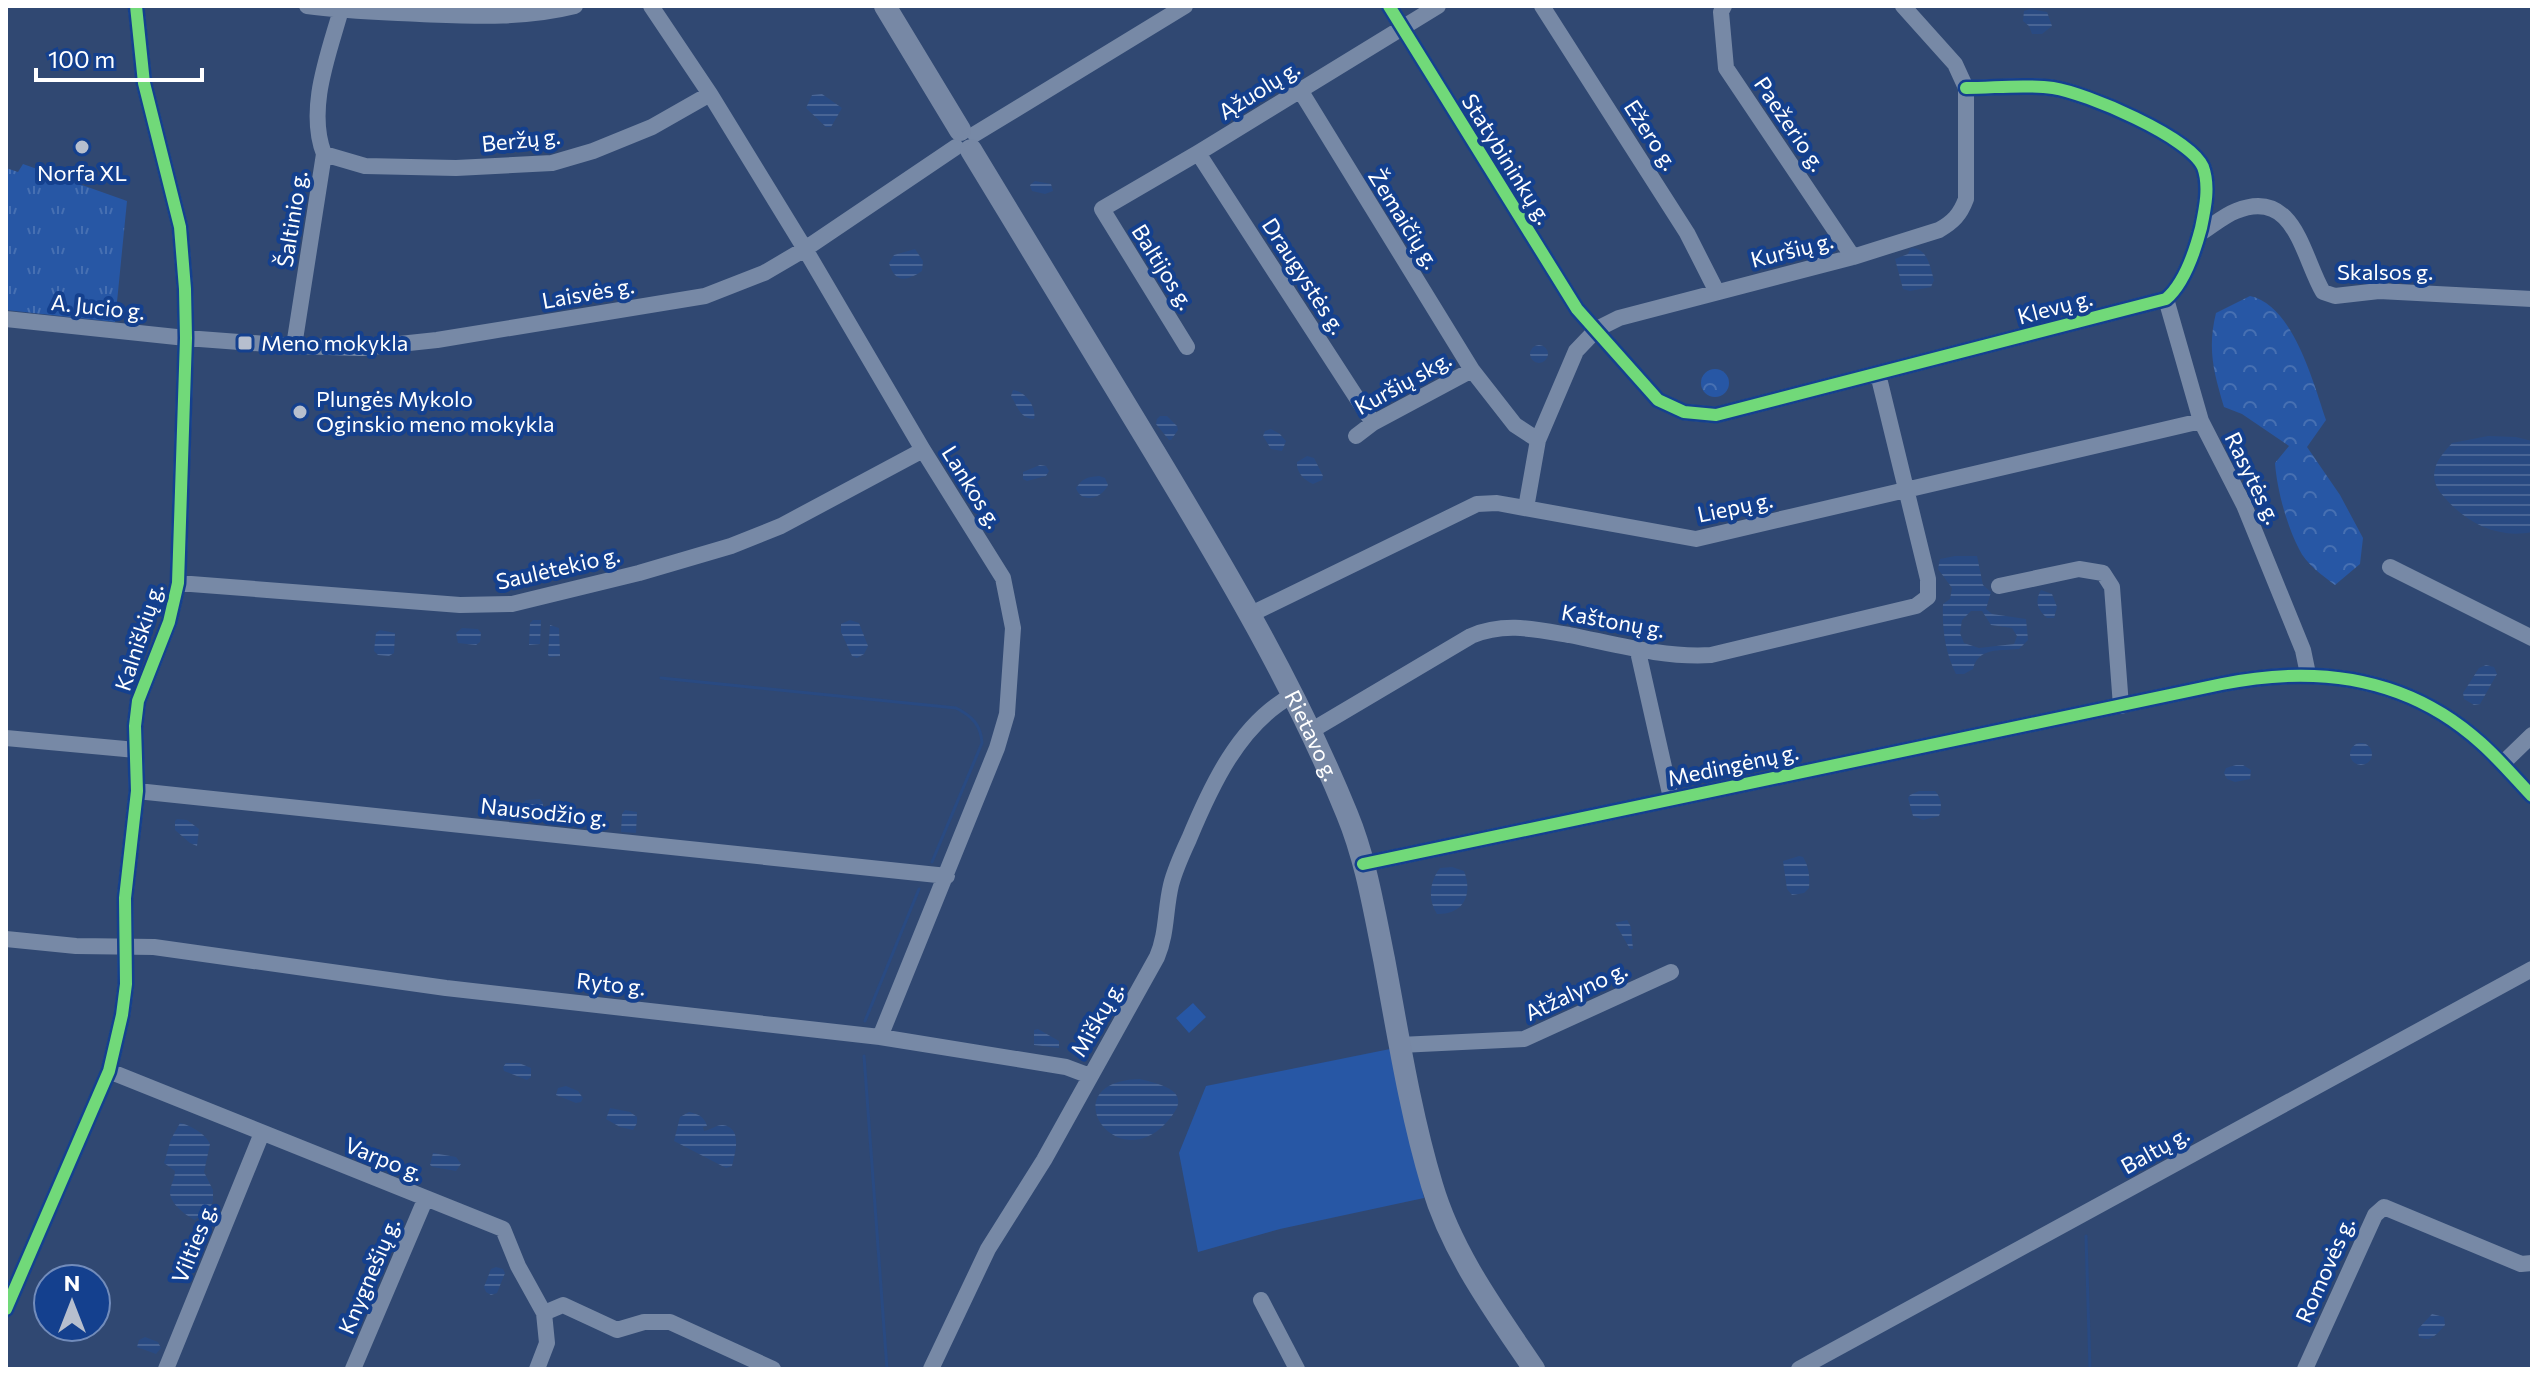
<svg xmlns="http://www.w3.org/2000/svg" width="2538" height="1375" font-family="Commissioner,sans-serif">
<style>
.grass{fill:url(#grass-tufts)}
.forest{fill:url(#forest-crowns)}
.garden{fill:#2757a5}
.water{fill:url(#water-rules);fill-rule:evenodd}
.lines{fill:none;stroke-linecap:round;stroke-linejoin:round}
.stream{stroke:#294a82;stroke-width:3}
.minor{stroke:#7789a6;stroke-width:16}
.major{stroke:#7788a5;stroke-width:22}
.cycleway-casing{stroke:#14408e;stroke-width:17}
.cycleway{stroke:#71d979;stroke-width:12}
.poi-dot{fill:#b7bfce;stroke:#14408e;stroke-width:3}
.labels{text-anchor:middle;stroke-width:8;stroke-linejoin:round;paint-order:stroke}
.street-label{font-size:22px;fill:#fff;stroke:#14408e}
.poi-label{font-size:22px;fill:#fff;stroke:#14408e;text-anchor:start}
</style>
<defs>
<pattern id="grass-tufts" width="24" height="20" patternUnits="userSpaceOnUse" patternTransform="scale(2)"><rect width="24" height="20" fill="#2757a5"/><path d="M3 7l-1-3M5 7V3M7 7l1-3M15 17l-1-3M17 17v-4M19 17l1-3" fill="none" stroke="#4770b2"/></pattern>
<pattern id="forest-crowns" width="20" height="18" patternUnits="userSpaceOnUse" patternTransform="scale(2)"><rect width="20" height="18" fill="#2757a5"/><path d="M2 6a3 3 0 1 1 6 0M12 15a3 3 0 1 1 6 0" fill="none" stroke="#4770b2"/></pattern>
<pattern id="water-rules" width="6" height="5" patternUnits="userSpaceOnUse" patternTransform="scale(2)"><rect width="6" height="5" fill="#294a82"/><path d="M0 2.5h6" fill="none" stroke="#496595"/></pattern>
</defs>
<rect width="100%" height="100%" fill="#304872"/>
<path class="grass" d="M23,164L127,201L115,322L6,310V168L18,172Z"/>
<path class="forest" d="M2250,296C2293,305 2313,382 2326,420L2307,447L2340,495L2363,538L2360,564L2335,585C2322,575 2306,564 2299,549C2287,526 2277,490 2275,463L2289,446L2242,414L2224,407C2214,373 2207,349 2216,313Z
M1701 383a14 14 0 1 1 28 0a14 14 0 1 1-28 0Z"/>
<path class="garden" d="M1193,1003L1206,1017L1189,1033L1176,1018Z
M1390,1049L1424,1198L1280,1229L1198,1252L1179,1153L1206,1086Z"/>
<path class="water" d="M2030,9L2047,12L2052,26L2042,34H2032L2029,26L2023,21L2024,11Z
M822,94L842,108L831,127H826L806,108L812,95Z
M1035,181L1051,184L1053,191L1045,194L1032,191L1030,185Z
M1911,248C1928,248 1930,267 1934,280L1931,287L1910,291L1903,289L1895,259L1908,254Z
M915,249L923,261L922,271C907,281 895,284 889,263L894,255Z
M1530 354a9 9 0 1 1 18 0a9 9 0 1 1-18 0Z
M1013,390C1025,391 1037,407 1034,419C1020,419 1018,407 1011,396Z
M1160,416H1167L1177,426L1178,430L1171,440H1169L1156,424L1157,419Z
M1271,429L1280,434L1286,441L1282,451L1271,449L1263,436L1265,431Z
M2488,436L2516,437L2532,441V532C2498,539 2466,523 2444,497C2437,489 2432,480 2435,469C2437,459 2446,450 2452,443Z
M1307,456L1314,458L1323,476L1322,480L1313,484C1304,480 1296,472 1297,462Z
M1040,465L1046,466L1049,471L1046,476L1027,481L1023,479V472Z
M1099,476L1105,478L1108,485C1102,499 1081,504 1076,488C1083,478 1087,477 1099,476Z
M1955,556H1977L1983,585L1991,592L1986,609L1992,614L2026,619L2028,640L2019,649C2000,651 1978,647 1973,669L1964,674H1956C1945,652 1942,629 1943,604L1950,599L1952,588L1938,569L1940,559ZM1971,611H1982L1991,625L2012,628L2017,636L2014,644L1979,648L1964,643L1960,633L1962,620Z
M2041,590L2052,594L2057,607L2054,618H2047C2038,610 2034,602 2041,590Z
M533,620H541L540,644L529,645L530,623Z
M850,620L859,623L868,646L864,654L857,658L852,656L841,632V624Z
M550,625L559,628L560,656L550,657L548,655Z
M462,628L478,629L481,633L480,642L476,645L458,643L456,633Z
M380,630L395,633L394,653L389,656L378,655L374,651L376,633Z
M2486,665L2494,667L2497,674L2480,704L2474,705L2464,699L2463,693L2479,668Z
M2350 754a11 11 0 1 1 22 0a11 11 0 1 1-22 0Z
M2236,765H2243L2251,770L2250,779L2235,782L2227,779L2224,773L2226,768Z
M1919,791H1935C1942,798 1942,808 1939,816L1923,820L1913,816L1908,798L1910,795Z
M540,799L543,803V810L539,812H525L522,809V803L526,800Z
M625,810L637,812L636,833L621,832L622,814Z
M177,819L187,820L199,829L197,846L190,843L175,830V821Z
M1799,856L1803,857C1809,867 1810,876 1809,888L1804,893L1792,895L1787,889L1783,861Z
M1452,867L1464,871C1473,894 1464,915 1437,914C1427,899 1430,881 1440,868Z
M1627,920L1631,927L1633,949H1630L1615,923Z
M1038,1029L1059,1041V1048L1034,1045V1030Z
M506,1063H519L531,1068V1077L527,1080L504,1071L503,1067Z
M1140,1079C1168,1086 1196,1093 1164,1125C1113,1176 1052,1081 1140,1079Z
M566,1086L578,1091L583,1098L581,1102L576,1103L556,1095L558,1088Z
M610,1108L630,1112L637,1117V1123L633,1130L620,1127L606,1119Z
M689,1112C698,1114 704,1116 707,1126L703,1127L704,1131C710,1130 718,1124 723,1125C743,1128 735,1153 732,1166L726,1168L674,1141L680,1117Z
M180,1123C190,1125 206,1134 210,1144L204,1172L213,1190V1201L211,1206L195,1220C185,1215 169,1203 170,1191C171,1184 175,1178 175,1171L164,1163L171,1139Z
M433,1153L456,1157L461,1164L456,1171L433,1167L430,1165Z
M496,1267L503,1269L505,1273L497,1293L491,1295L486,1292L484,1287L491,1269Z
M2432,1314L2444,1317L2445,1325C2437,1334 2431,1343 2419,1337L2418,1329Z
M145,1337L158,1342L161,1348L156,1354L137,1347L139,1340Z"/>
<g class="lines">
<path class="stream" d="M661,678L956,708C972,716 981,725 982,743L932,862
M865,1021L919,889
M864,1056L887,1369
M2086,1236L2090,1369"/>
<path class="minor" d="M307,6C345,11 382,12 420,14C473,16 523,19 575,6
M651,6L710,94L805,249L923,450L1003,578L1013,628L1007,714L997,748L880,1037
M1389,6L1577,309L1658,400L1684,412L1716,415L2166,299C2185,283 2195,251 2201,228C2205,209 2210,186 2203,167C2190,137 2086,93 2053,88C2025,84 1994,88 1966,88
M1542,6L1687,233L1717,292
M1724,6L1721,12L1726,68L1853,257
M1300,90L1472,370
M975,134L1185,6
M1198,153L1373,423
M324,154L365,166L456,168L552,163L593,151L652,127L710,94
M2199,234C2211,227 2223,216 2236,211C2295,187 2302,256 2323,292L2335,296L2379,291L2532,299
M2166,299L2201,421L2244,505L2303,650L2308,674
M6,319L186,338L294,346L362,348L437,340L705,296L764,273L805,249L956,147
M294,346L324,154C306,107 330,51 342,6
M1187,347L1102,209L1198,153L1438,6
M1356,436L1373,423L1472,370L1515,425L1538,440
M1526,508L1538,440L1576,351L1597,329L1619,318L1853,257L1939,230C1953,222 1960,215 1966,199V88L1955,64L1903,6
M2390,567L2532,638
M178,583L460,605L512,604L639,573L731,546L781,526L923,450
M1999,586L2079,569L2103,573L2112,587L2121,706
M1249,615L1477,504L1497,503L1696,539L2201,421
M1639,649V656L1671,798
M1309,732L1471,636C1504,622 1534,629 1569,635C1615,644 1663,658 1711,655L1916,606L1928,597V579L1878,374
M6,738L136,750
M2502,764L2532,735
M137,791L947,876
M1363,864L2222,684C2316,665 2407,676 2481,743C2499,759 2515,778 2532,796
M6,939L76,946L154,947L446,988L880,1037L1066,1067L1090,1076
M1400,1045L1524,1039L1671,972
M109,1071L503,1229L518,1266L544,1313L547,1343L537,1369
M1261,1300L1297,1369
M6,1309L109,1071L122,1015L126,984L125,898L137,791L135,726L138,701L169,622L178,583L186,338L185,289L180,227L144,83L136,6
M544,1313L563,1305L617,1330L644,1322H670L773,1369
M166,1369L262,1133
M353,1369L425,1200
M931,1369L988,1249L1044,1160L1157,957C1167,934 1165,910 1171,885C1175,869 1182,854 1189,839C1211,786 1239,725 1291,696
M1799,1369L2532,969
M2305,1369L2375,1215L2384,1207L2521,1264L2532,1263"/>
<g class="major">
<path d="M885,6L960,130"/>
<path id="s1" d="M971,150C1033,251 1094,352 1155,453C1225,569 1296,688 1347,814C1366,860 1374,910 1384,959C1398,1034 1410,1112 1432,1185C1452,1253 1495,1311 1534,1369"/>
</g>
<g class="cycleway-casing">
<path id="cycleway" d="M1389,6L1577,309L1658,400L1684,412L1716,415L2166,299C2185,283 2195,251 2201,228C2205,209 2210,186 2203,167C2190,137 2086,93 2053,88C2025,84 1994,88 1966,88
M1363,864L2222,684C2316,665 2407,676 2481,743C2499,759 2515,778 2532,796
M6,1309L109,1071L122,1015L126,984L125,898L137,791L135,726L138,701L169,622L178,583L186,338L185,289L180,227L144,83L136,6"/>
</g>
<use href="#cycleway" class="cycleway"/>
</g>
<g class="poi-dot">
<circle cx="82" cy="147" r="8"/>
<rect x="237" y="335" width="16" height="16" rx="4"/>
<circle cx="300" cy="412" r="8"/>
</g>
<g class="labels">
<g class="street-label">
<text transform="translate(1259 90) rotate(-32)" y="8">Ąžuolų g.</text>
<text transform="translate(1790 124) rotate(56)" y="8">Paežerio g.</text>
<text transform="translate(1651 135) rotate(57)" y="8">Ežero g.</text>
<text transform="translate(521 140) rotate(-6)" y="8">Beržų g.</text>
<text transform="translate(1507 159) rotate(58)" y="8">Statybininkų g.</text>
<text transform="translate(292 219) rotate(-81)" y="8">Šaltinio g.</text>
<text transform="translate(1404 219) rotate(58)" y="8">Žemaičių g.</text>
<text transform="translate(1792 250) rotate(-14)" y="8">Kuršių g.</text>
<text transform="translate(1163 267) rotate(58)" y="8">Baltijos g.</text>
<text x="2385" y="280">Skalsos g.</text>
<text transform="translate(1304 276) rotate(57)" y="8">Draugystės g.</text>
<text transform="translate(588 293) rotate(-10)" y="8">Laisvės g.</text>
<text transform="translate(98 307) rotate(6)" y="8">A. Jucio g.</text>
<text transform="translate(2055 307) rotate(-15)" y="8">Klevų g.</text>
<text transform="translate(1403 383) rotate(-29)" y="8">Kuršių skg.</text>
<text transform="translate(2253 478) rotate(64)" y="8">Rasytės g.</text>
<text transform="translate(972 487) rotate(58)" y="8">Lankos g.</text>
<text transform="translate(1735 507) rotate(-12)" y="8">Liepų g.</text>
<text transform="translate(558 568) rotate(-13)" y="8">Saulėtekio g.</text>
<text transform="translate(1613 621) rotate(10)" y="8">Kaštonų g.</text>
<text transform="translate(139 637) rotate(-72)" y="8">Kalniškių g.</text>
<text dy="8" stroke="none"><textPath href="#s1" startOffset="678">Rietavo g.</textPath></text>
<text transform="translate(1733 765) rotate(-12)" y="8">Medingėnų g.</text>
<text transform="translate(544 812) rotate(6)" y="8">Nausodžio g.</text>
<text transform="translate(611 984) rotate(6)" y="8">Ryto g.</text>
<text transform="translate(1576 991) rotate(-25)" y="8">Atžalyno g.</text>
<text transform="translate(1097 1019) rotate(-60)" y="8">Miškų g.</text>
<text transform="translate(2155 1150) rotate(-29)" y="8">Baltų g.</text>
<text transform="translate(384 1159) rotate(22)" y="8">Varpo g.</text>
<text transform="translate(194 1243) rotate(-68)" y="8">Vilties g.</text>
<text transform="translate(2325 1270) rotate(-66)" y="8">Romovės g.</text>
<text transform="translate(369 1276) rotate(-67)" y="8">Knygnešių g.</text>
</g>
<g class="poi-label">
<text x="82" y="181" text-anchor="middle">Norfa XL</text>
<text x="261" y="351">Meno mokykla</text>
<text x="316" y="407">Plungės Mykolo<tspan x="316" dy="25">Oginskio meno mokykla</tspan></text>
</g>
</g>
<rect width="2538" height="1375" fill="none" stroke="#ffffff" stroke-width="16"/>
<g transform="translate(72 1303)"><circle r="38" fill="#14408e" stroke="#728cbb" stroke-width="2"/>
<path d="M0-6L14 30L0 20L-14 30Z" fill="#b7bfce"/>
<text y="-12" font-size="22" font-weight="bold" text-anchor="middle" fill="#ffffff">N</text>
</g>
<path d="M36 68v12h166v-12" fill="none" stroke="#ffffff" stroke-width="4"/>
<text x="48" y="68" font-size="24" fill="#ffffff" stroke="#14408e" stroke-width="6" paint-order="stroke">100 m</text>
</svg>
